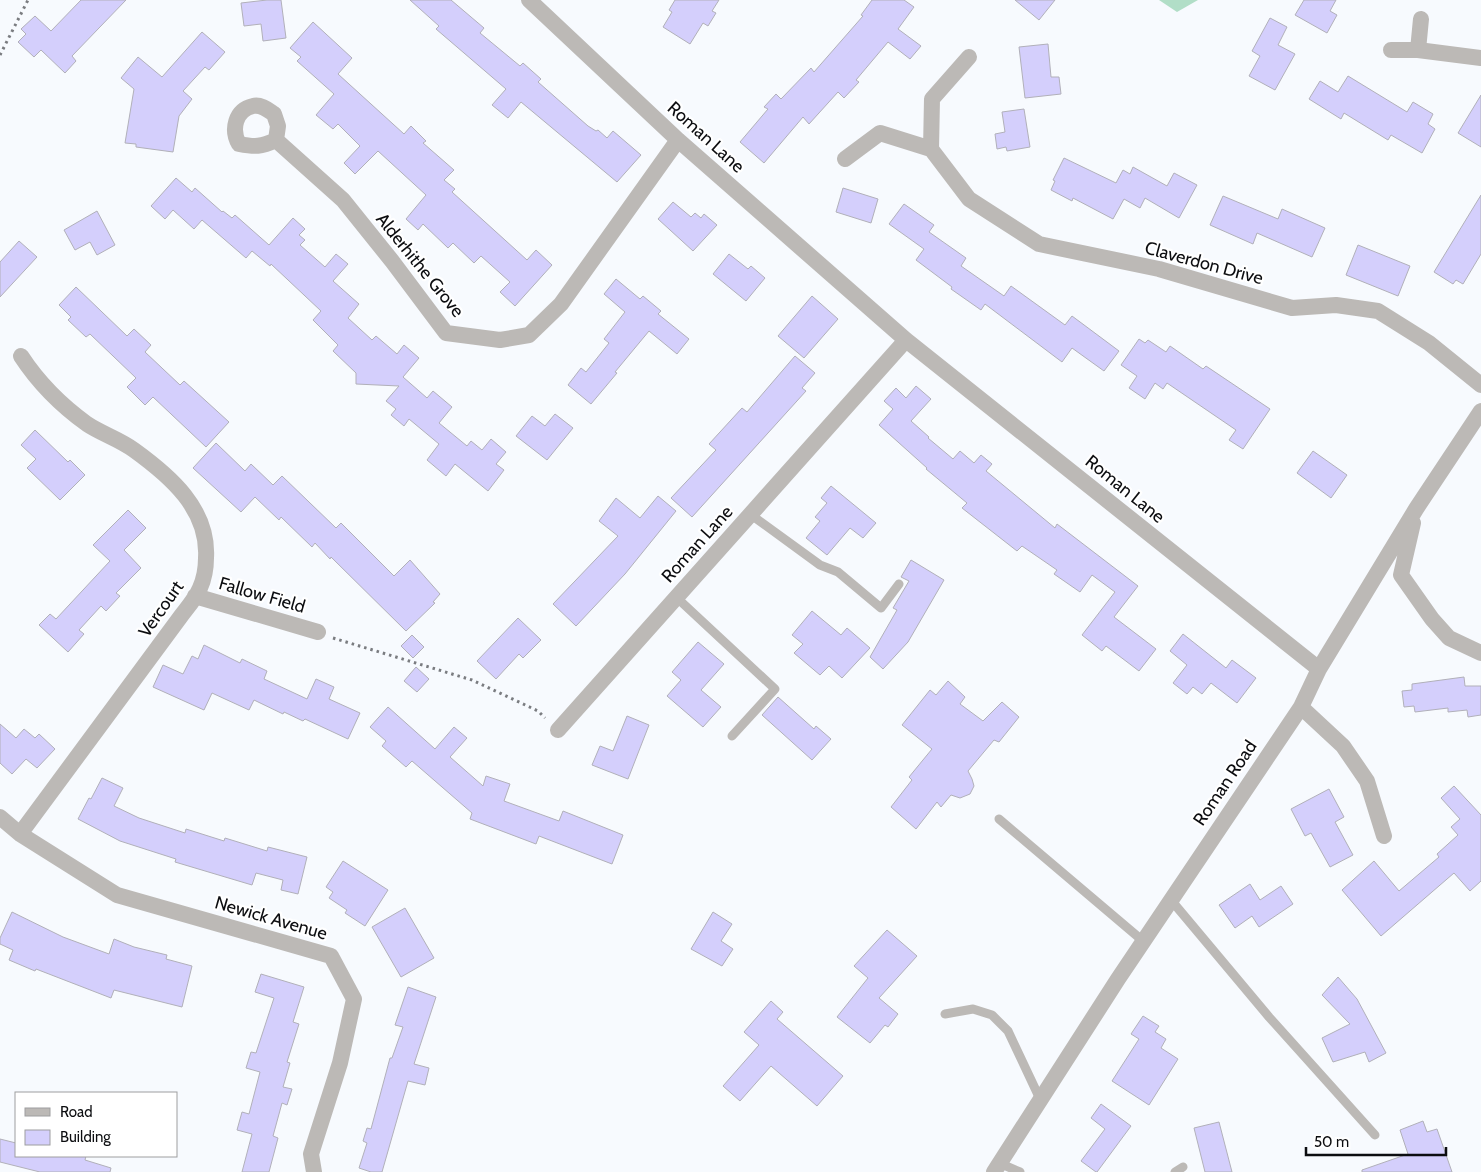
<svg xmlns="http://www.w3.org/2000/svg" width="1481" height="1172" font-family="Cabin,sans-serif">
<style>
.green{fill:#b1dec7}
.building{fill:#d4cffc;stroke:#b1b0b9}
.lines{fill:none;stroke-linecap:round;stroke-linejoin:round}
.path{stroke:#7a7c80;stroke-width:3;stroke-dasharray:2.5 4;stroke-linecap:butt}
.lane{stroke:#bcb9b6;stroke-width:9}
.street{stroke:#bcb9b6;stroke-width:16}
.labels{text-anchor:middle;stroke-width:4.5;stroke-linejoin:round;paint-order:stroke}
.street-label{font-size:18px;fill:#0c0d10;stroke:#fff}
</style>
<rect width="100%" height="100%" fill="#f7fafe"/>
<path class="green" d="M1159,0H1198L1177,12Z"/>
<path class="building" d="M81,0H126L72,56L76,61L65,73L41,50L34,57L18,42L26,34L21,29L35,16L51,31Z
M267,0H281L286,38L263,41L261,24L244,26L241,3Z
M410,0H451L484,28L480,33L520,66L523,63L541,79L538,82L588,126L596,131L598,130L607,138L613,131L641,155L617,182L521,102L508,118L492,105L506,89L436,29L439,26Z
M675,0H719L712,11L716,13L708,26L703,23L690,44L663,27L672,12L669,10Z
M872,0H904L914,7L898,29L921,46L910,59L888,42L856,80L859,82L844,98L838,92L809,124L803,117L764,163L740,142L768,109L764,107L776,94L781,99L811,68L814,72L863,16L861,15Z
M1015,0H1055L1039,20Z
M1304,0H1336L1330,11L1337,15L1327,33L1295,15Z
M1270,18L1287,27L1278,45L1295,54L1275,90L1249,76L1260,56L1252,51Z
M313,22L352,58L338,74L404,134L411,126L426,141L423,143L454,170L444,180L455,189L452,192L527,260L536,250L552,265L515,306L500,292L510,282L481,256L474,263L453,243L448,248L423,224L418,230L406,219L426,195L378,151L355,174L344,163L360,146L338,124L333,129L316,115L334,94L297,61L301,57L290,48Z
M202,32L225,52L209,70L205,67L183,91L192,99L179,116L173,152L136,147V144L125,143L134,89L121,78L138,57L162,77Z
M1048,44L1051,77H1059L1061,94L1025,98L1019,47Z
M1348,76L1407,112L1413,102L1433,114L1428,124L1435,129L1422,153L1391,135L1388,140L1344,113L1341,119L1309,99L1320,81L1338,92Z
M1481,95V147L1458,133Z
M1024,109L1030,147L1007,151L1006,147L997,149L995,134L1005,132L1002,112Z
M1064,158L1116,183L1123,170L1130,174L1133,167L1167,186L1174,173L1197,185L1179,218L1145,198L1140,208L1124,199L1113,219L1073,198L1072,201L1051,190L1055,181L1053,180Z
M176,178L192,192L195,188L222,212L223,211L232,218L235,215L269,245L293,218L305,229L299,235L305,240L300,245L325,267L336,254L348,264L333,281L359,304L348,318L372,340L376,336L397,354L404,345L419,358L403,377L427,398L433,391L452,407L439,423L467,446L471,441L482,450L491,439L506,452L496,464L504,470L488,491L455,464L446,476L427,460L439,444L409,419L404,426L391,415L396,409L386,401L399,386L356,384V373L333,351L338,345L313,320L321,311L271,264L270,266L252,251L246,258L202,220L194,229L173,210L165,219L151,206Z
M843,188L878,199L871,223L836,212Z
M1481,195V254L1463,284L1456,280L1453,284L1434,272Z
M1223,196L1278,219L1282,209L1325,228L1312,257L1257,233L1253,244L1210,225Z
M673,202L691,217L695,213L701,218L704,214L717,225L693,251L658,219Z
M904,204L934,225L929,232L966,258L961,266L1004,296L1011,286L1065,325L1072,316L1119,351L1104,371L1072,348L1062,362L985,304L981,310L951,289L952,287L916,260L924,249L889,224Z
M97,211L115,245L97,255L90,242L75,250L64,230Z
M19,241L37,257L0,297V262Z
M1358,245L1410,266L1398,296L1346,275Z
M729,254L748,269L751,266L765,278L746,301L713,274Z
M616,279L640,299L643,296L661,311L658,314L689,339L677,354L649,331L615,372L617,373L591,404L568,385L581,368L586,372L609,343L604,339L625,312L604,294Z
M76,287L127,336L134,329L151,345L145,352L180,385L184,381L229,422L206,447L153,397L145,405L127,387L136,378L90,334L86,337L68,320L71,317L59,305Z
M812,296L838,319L804,358L778,336Z
M1139,339L1145,343L1148,340L1166,352L1170,346L1203,369L1206,366L1270,409L1243,449L1229,440L1236,430L1167,383L1163,389L1155,383L1145,399L1129,388L1137,376L1121,365Z
M795,356L815,373L802,388L806,391L692,517L671,498L716,450L709,444L742,408L747,412Z
M916,386L931,399L911,421L929,437L928,438L953,459L960,451L974,463L981,455L992,464L986,471L1055,528L1057,524L1138,586L1114,617L1156,649L1139,671L1106,646L1102,651L1082,635L1115,592L1092,575L1080,592L1054,574L1057,570L1022,546L1017,551L962,508L967,503L926,469L927,468L879,425L893,409L884,401L896,388L906,398Z
M555,414L573,428L547,460L516,436L532,416L545,426Z
M35,430L68,462L70,460L85,475L60,500L27,468L36,459L21,445Z
M216,443L245,471L251,464L273,485L282,476L336,528L341,523L394,576L410,560L440,594L433,602L435,603L406,631L331,557L330,559L315,543L312,547L281,517L279,520L255,497L241,512L193,468Z
M1313,451L1347,475L1331,498L1297,473Z
M831,486L876,523L863,538L850,528L827,555L806,538L820,521L815,517L827,503L821,498Z
M658,496L676,511L625,574L576,626L553,604L618,536L599,521L616,498L640,518Z
M128,510L146,528L124,550L141,568L116,593L120,596L106,611L101,606L79,630L84,634L68,652L39,625L50,614L56,619L110,561L93,545Z
M911,560L944,580L908,642L883,669L870,657L897,610L893,608L909,581L901,577Z
M812,611L841,635L847,628L870,648L842,678L829,666L820,675L794,653L803,644L792,635Z
M518,618L541,640L523,658L519,654L496,679L477,661Z
M1183,634L1226,668L1232,660L1256,678L1237,703L1211,683L1202,694L1193,687L1187,694L1173,683L1187,665L1170,651Z
M412,635L424,647L413,658L401,646Z
M698,642L724,664L701,690L721,707L703,727L667,696L681,680L672,672Z
M204,645L240,663L242,659L267,671L264,679L307,699L316,679L334,687L329,699L360,713L348,739L305,719L303,721L284,712L283,714L254,700L249,710L212,693L204,710L153,687L163,665L183,674L192,656L198,659Z
M416,667L429,679L417,692L404,681Z
M1464,677L1465,686H1481V715L1468,717L1467,710L1448,712V708L1415,712L1414,706L1404,707L1402,691L1412,690V684Z
M948,681L965,697L960,704L983,721L1002,702L1019,717L999,742L994,740L968,771L972,779L974,786L970,794L960,798L951,795L941,807L937,802L916,829L891,807L912,780L909,777L932,749L902,725L930,690L936,695Z
M778,697L814,729L816,726L831,739L812,760L762,715Z
M388,707L435,749L454,727L467,738L450,757L483,786L486,776L510,784L504,801L559,821L563,811L623,835L612,864L539,836L536,844L470,819L472,813L412,761L406,767L382,746L386,741L370,727Z
M627,716L649,725L628,779L592,765L600,746L613,751Z
M0,724L16,738L24,729L35,738L39,734L55,749L37,768L26,759L12,774L0,763Z
M102,778L123,788L114,806L139,818L185,833L186,829L224,841L225,838L267,851L268,847L307,857L298,894L281,890L283,880L256,873L252,885L175,862L176,859L120,841L78,819L89,798L91,799Z
M1454,786L1481,815V881L1470,891L1454,873L1381,936L1342,890L1374,861L1399,891L1439,857L1437,854L1458,835L1451,827L1460,819L1441,798Z
M1329,789L1344,817L1335,822L1353,855L1330,867L1311,833L1305,836L1291,809Z
M343,861L388,890L365,926L345,913L347,910L329,898L333,892L326,887Z
M1250,884L1260,900L1281,886L1293,904L1259,927L1252,916L1235,928L1219,905Z
M405,908L434,958L401,977L372,927Z
M12,912L63,937L109,954L114,939L134,947L167,955L166,959L192,966L182,1007L114,990L111,998L36,969L35,971L9,960L13,950L0,944V938Z
M713,912L732,924L721,941L733,949L722,966L691,949Z
M887,930L917,956L879,998L898,1014L888,1027L885,1025L870,1043L837,1017L868,978L854,966Z
M261,974L304,987L293,1022L299,1024L287,1062L290,1063L283,1087L292,1089L287,1105L282,1103L273,1136L278,1138L269,1172H242L252,1134L237,1130L242,1112L249,1114L260,1072L246,1068L251,1052L256,1053L274,998L255,992Z
M1338,977L1357,999L1386,1053L1369,1062L1365,1052L1333,1062L1322,1038L1350,1024L1322,995Z
M408,987L436,997L414,1064L429,1068L425,1085L408,1081L382,1172H371L359,1168L367,1143L363,1141L367,1128L371,1129L390,1058H392L403,1027L395,1025Z
M771,1001L783,1012L777,1019L843,1076L817,1106L771,1066L740,1101L723,1086L759,1045L744,1032Z
M1143,1016L1159,1026L1155,1032L1166,1039L1161,1048L1178,1059L1149,1105L1112,1081L1139,1039L1131,1034Z
M1101,1104L1131,1126L1097,1172H1096L1081,1161L1105,1129L1091,1118Z
M1423,1121L1427,1132L1437,1129L1452,1172H1362V1170L1408,1154L1400,1130Z
M1219,1122L1232,1172H1205L1194,1128Z
M0,1139L16,1143V1156H86L85,1160L111,1168L110,1172H40L0,1162Z"/>
<g class="lines">
<path class="path" d="M0,55L28,0
M333,638L472,680L538,711L545,718"/>
<path class="lane" d="M750,514L820,565L838,572L881,608L899,584
M676,597L775,689L732,736
M999,819L1143,941
M1171,900L1269,1017L1375,1135
M945,1014L973,1009L992,1015L1008,1031L1040,1099
M999,1163L1020,1172
M1175,1172L1183,1167"/>
<path class="street" d="M529,0L678,140L906,340L1319,669
M1391,50H1418L1481,58
M1418,50L1421,19
M276,140C261,147 255,147 239,144C231,130 235,110 253,106C261,104 268,110 274,114L278,126L276,140L343,200L392,261L446,333L500,340L529,335L561,304L678,140
M931,149L932,99L969,57
M845,159L880,133L931,149L969,199L1039,244L1159,269L1292,308L1336,305L1378,311L1429,343L1481,385
M1413,523L1401,575L1432,619L1449,638L1481,653
M195,596L318,632
M1301,707L1343,746L1367,781L1384,836
M558,730L906,340
M0,817L20,834L117,895L331,956L354,999L340,1063L311,1154L314,1172
M20,834L181,616C187,608 196,598 200,588C204,579 206,568 206,558C209,509 170,476 134,450C119,439 102,434 87,424C62,406 38,382 21,356
M994,1172L1118,979L1301,707L1319,669L1416,509L1481,411"/>
</g>
<g class="labels">
<g class="street-label">
<text transform="translate(706 137) rotate(42)" y="6">Roman Lane</text>
<text transform="translate(1204 263) rotate(15)" y="6">Claverdon Drive</text>
<text transform="translate(420 265) rotate(51)" y="6">Alderhithe Grove</text>
<text transform="translate(1125 489) rotate(39)" y="6">Roman Lane</text>
<text transform="translate(697 544) rotate(-48)" y="6">Roman Lane</text>
<text transform="translate(262 595) rotate(16)" y="6">Fallow Field</text>
<text transform="translate(161 609) rotate(-55)" y="6">Vercourt</text>
<text transform="translate(1225 783) rotate(-56)" y="6">Roman Road</text>
<text transform="translate(271 918) rotate(16)" y="6">Newick Avenue</text>
</g>
</g>
<rect x="15" y="1092" width="162" height="65" fill="#ffffff" stroke="#9e9e9f"/>
<rect x="25" y="1108" width="25" height="8" fill="#bcb9b6" stroke="#9e9e9f"/>
<text x="60" y="1117" font-size="15" fill="#0c0d10">Road</text>
<rect x="25" y="1130" width="25" height="15" fill="#d4cffc" stroke="#9e9e9f"/>
<text x="60" y="1142" font-size="15" fill="#0c0d10">Building</text>
<path d="M1306 1147v8h140v-8" fill="none" stroke="#0c0d10" stroke-width="2.5"/>
<text x="1314" y="1147" font-size="15" fill="#0c0d10" stroke="#ffffff" stroke-width="4" paint-order="stroke">50 m</text>
</svg>
